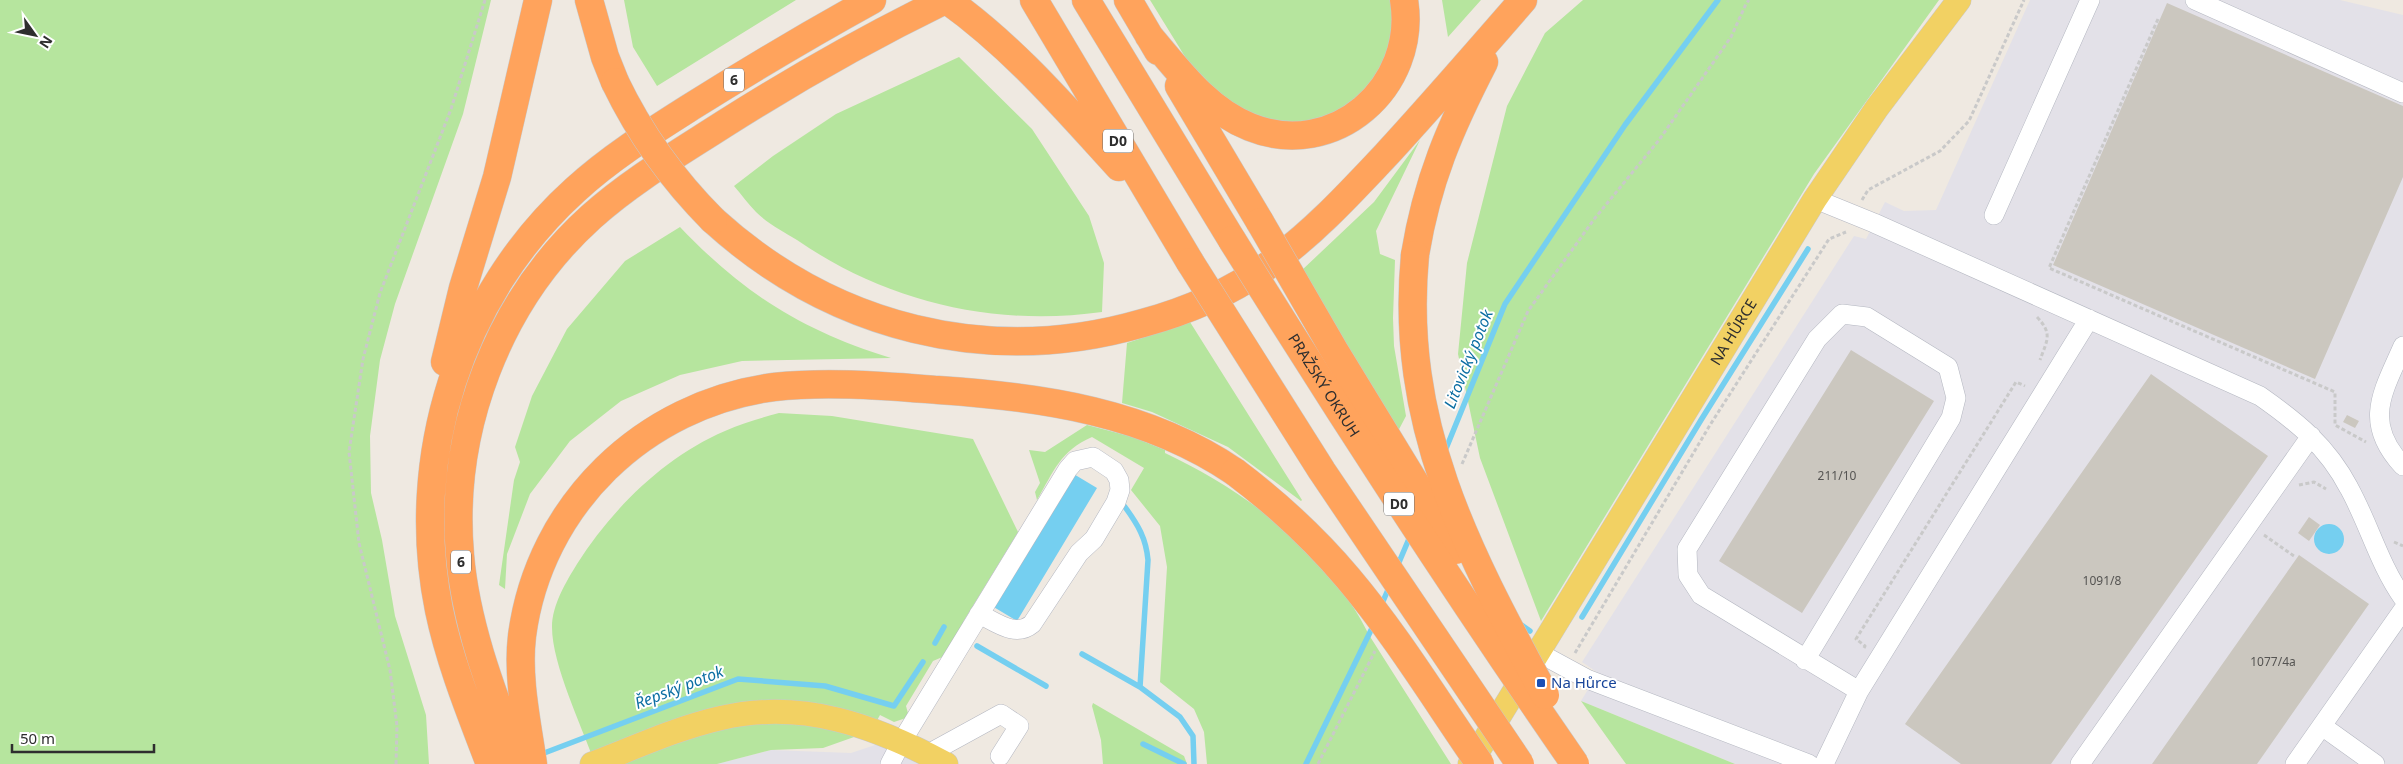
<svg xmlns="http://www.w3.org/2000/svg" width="2403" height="764" font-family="'Noto Sans',sans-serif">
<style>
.industrial{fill:#e3e1e8}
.green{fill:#b6e59e}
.water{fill:#75cff0}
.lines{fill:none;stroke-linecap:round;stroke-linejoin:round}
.stream{stroke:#75cff0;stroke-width:5.5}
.building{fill:#cbc7bf}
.minor-casing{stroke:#b4b7c1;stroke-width:20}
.major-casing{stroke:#c9c9c9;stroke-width:25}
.highway-casing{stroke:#c9c9c9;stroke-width:29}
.path{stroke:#c9c9c9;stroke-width:3;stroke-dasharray:4 2.5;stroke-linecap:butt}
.minor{stroke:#fff;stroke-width:19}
.major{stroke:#f2d163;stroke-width:24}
.highway{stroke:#ffa35c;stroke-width:28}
.highway-bridge-casing{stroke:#c9c9c9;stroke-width:29;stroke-linecap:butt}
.highway-bridge{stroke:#ffa35c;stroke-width:28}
.transit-dot{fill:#1a4fb4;stroke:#fff;stroke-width:2}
.labels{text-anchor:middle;stroke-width:4;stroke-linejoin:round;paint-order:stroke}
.number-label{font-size:12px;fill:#555452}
.shield{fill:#fff;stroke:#6d6d6d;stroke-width:1}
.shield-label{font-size:14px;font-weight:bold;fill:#2e2e2e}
.street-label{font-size:15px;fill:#2e2e2e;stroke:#fff}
.transit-label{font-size:15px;fill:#164399;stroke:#fff;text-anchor:start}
.water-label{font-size:16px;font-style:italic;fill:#0d6fa3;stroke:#fff}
</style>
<rect width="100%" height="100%" fill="#efe9e1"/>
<path class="industrial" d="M2030,0H2340L2403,15V764H1735L1581,701L1598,673L1582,662L1854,236L1866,239L1885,202L1904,211L1936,210Z
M884,742L925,764H717L771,750L851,753Z"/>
<path class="green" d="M0,0H491L463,114L395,304L380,360L370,436L371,493L382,540L395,616L426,715L429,764H0Z
M624,0H796L657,86L633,47Z
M1150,0H1396V41L1357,104L1304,126L1248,118L1192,68Z
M1442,0H1481L1448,37Z
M1583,0H1939L1814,174L1541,621L1480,458L1458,354L1467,263L1507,106L1545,33Z
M959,57L1032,129L1089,216L1104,263L1102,312C994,327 887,302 797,240C784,232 767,223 756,212C748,204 742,195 734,186L773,156L836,114Z
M1420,140L1376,231L1380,254L1395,260L1393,318L1394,346L1406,416L1396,435L1301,271L1374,202Z
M680,227C744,294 803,331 891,358L742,361L680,375L621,401L570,441L530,494L507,554L505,589L499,585L514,480L520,462L515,447L532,396L567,329L625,261Z
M1190,322L1302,500L1301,501L1228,447L1152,412L1122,403L1127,343Z
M779,413L832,416L973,439L1018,532L963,622L966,625L947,655L933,661L906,706L909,717L894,722L880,715L871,731L823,748L771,750L717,764H595C582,726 552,665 552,627C552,605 566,582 577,564C612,509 664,457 725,431C742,423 761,418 779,413Z
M1087,425L1133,437L1165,450V453C1246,491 1329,553 1369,635L1451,764H1207L1204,732L1194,709L1160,682L1167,567L1160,526L1131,490L1144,468L1092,437C1060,451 1054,471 1037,500L1035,492L1040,483L1029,450L1045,452Z
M1581,701L1735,764H1626Z
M1093,703L1184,756L1187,764H1103L1101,740L1092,706Z"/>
<path class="water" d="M1072,473L1097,488L1017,621L992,606Z
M2314 539a15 15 0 1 1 30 0a15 15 0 1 1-30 0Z"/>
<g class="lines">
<path class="stream" d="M1445,451L1505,304L1625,125L1718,0
M1125,507C1138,525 1146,538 1148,560L1140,687L1180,717L1193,736L1194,764
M1397,567L1411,534
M1381,606L1390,585
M1582,617L1701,420L1808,249
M1520,624L1530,631
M935,643L944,627
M977,646L1046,686
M1082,654L1140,687
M1143,744L1184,764
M539,755L738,679L825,686L894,706L923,662
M1306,764L1374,624"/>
</g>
<path class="building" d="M2167,3L2403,106V177L2315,379L2053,265Z
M1851,350L1934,401L1802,613L1719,561Z
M2151,374L2268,456L2051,764H1961L1905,724Z
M2347,415L2359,421L2355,428L2343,422Z
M2309,517L2320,525L2309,541L2298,533Z
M2299,555L2369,604L2257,764H2152Z"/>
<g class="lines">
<g class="minor-casing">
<path id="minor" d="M2195,0L2403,93
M1815,199L1874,223L2260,396C2297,422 2327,446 2349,488C2369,524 2379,564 2403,598
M1994,215L2090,0
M2403,346C2383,392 2362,422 2403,466
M1539,653L1587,679L1809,764
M1805,660L1951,418L1956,398L1948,367L1867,317L1842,314L1817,339L1687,549L1688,575L1701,595L1859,691
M2322,726L2375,764
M928,754L1001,714L1019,726L1000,756
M890,764L902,741L1068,469L1075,461L1093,457L1114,471L1119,480L1120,490L1116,502L1094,539L1079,553L1032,624C1015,638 996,622 979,614
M1824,764L1859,691L2089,319
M2080,764L2311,436
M2295,764L2403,610"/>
</g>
<g class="major-casing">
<g id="major">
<path d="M592,764C634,748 677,728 721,718C803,699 875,726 946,764"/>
<path id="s1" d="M1470,764L1815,199L1877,108L1959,0"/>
</g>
</g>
<g class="highway-casing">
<path id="highway" d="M589,0L605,57L615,82
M947,0C1013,47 1065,108 1119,167
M1034,0L1190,262
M1086,0L1232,240
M1128,0L1158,51
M1149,36C1178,70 1207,110 1250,127C1334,161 1418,87 1404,0
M1179,86L1260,222
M713,220C832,328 988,368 1143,323C1191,310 1234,291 1274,261C1315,231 1349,194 1384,157C1431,106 1477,53 1523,0
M1415,255C1427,181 1450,128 1484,62
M445,362L463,288L497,177L538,0
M490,764C471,714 450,663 439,610C408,458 459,295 575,190C611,157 653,131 694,105C753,68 812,33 872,0
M519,764C494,697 466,627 460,555C449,430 498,301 591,217C631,181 679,153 724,124C795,79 869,37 945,0
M533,764C527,722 517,678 522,636C539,505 644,404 774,387C828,381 884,386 938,390C1042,397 1147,412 1235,472"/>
</g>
<path class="path" d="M2158,19L2049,268L2335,392V425L2366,442
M1862,200L1868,190L1940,151L1969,121L2024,0
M2037,317C2053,334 2047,340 2040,360
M1462,464L1528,311L1595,218L1659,140L1731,37L1746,4L1749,0
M2299,485L2314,482L2326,489
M2264,535L2294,556
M2394,542L2403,546
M1864,648L1865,646L1856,639L2016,382L2025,386
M1575,653L1710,425L1829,239L1846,232
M396,764L397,726L390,670L359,543L349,452L363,359L380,293L451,109L485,0
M1318,764L1375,651"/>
<use href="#minor" class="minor"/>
<use href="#major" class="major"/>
<use href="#highway" class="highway"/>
<g class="highway-bridge-casing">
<g id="highway-bridge">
<path d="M615,82C640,134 672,179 713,220"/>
<path d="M1260,222L1334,350L1456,550"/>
<path id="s2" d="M1232,240C1342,417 1456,592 1575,764"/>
<path d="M1415,255C1399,425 1467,550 1545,695"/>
<path d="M1190,262L1322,471L1520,764"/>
<path d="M1235,472C1276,503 1315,539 1348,578C1397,636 1437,702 1480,764"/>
</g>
</g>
<use href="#highway-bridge" class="highway-bridge"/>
</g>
<rect class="transit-dot" x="1536" y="678" width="10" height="10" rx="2.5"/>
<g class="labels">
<g class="number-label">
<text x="1837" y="480">211/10</text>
<text x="2102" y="585">1091/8</text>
<text x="2273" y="666">1077/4a</text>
</g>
<g class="shield">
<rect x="724" y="68.5" width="20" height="23" rx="4"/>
<rect x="1103" y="129.5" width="30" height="23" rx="4"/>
<rect x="1384" y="492.5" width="30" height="23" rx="4"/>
<rect x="451" y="550.5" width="20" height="23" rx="4"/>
</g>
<g class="shield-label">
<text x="734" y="85">6</text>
<text x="1118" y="146">D0</text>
<text x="1399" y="509">D0</text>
<text x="461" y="567">6</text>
</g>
<g class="street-label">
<text dy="5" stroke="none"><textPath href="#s1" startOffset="506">NA HŮRCE</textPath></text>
<text dy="5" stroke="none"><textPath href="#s2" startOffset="172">PRAŽSKÝ OKRUH</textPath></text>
</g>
<g class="transit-label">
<text x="1551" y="688">Na Hůrce</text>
</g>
<g class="water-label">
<text transform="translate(1468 359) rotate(-68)" y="6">Litovický potok</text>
<text transform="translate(679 687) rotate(-21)" y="6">Řepský potok</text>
</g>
</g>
<g transform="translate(35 35) rotate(123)" stroke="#ffffff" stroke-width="4" paint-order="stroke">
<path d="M0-4L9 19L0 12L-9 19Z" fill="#2e2e2e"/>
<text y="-8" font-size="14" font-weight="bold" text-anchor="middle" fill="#2e2e2e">N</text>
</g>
<path d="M12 744v8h142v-8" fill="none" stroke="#2e2e2e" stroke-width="2.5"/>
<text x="20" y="744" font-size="15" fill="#2e2e2e" stroke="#ffffff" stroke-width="4" paint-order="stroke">50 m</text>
</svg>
